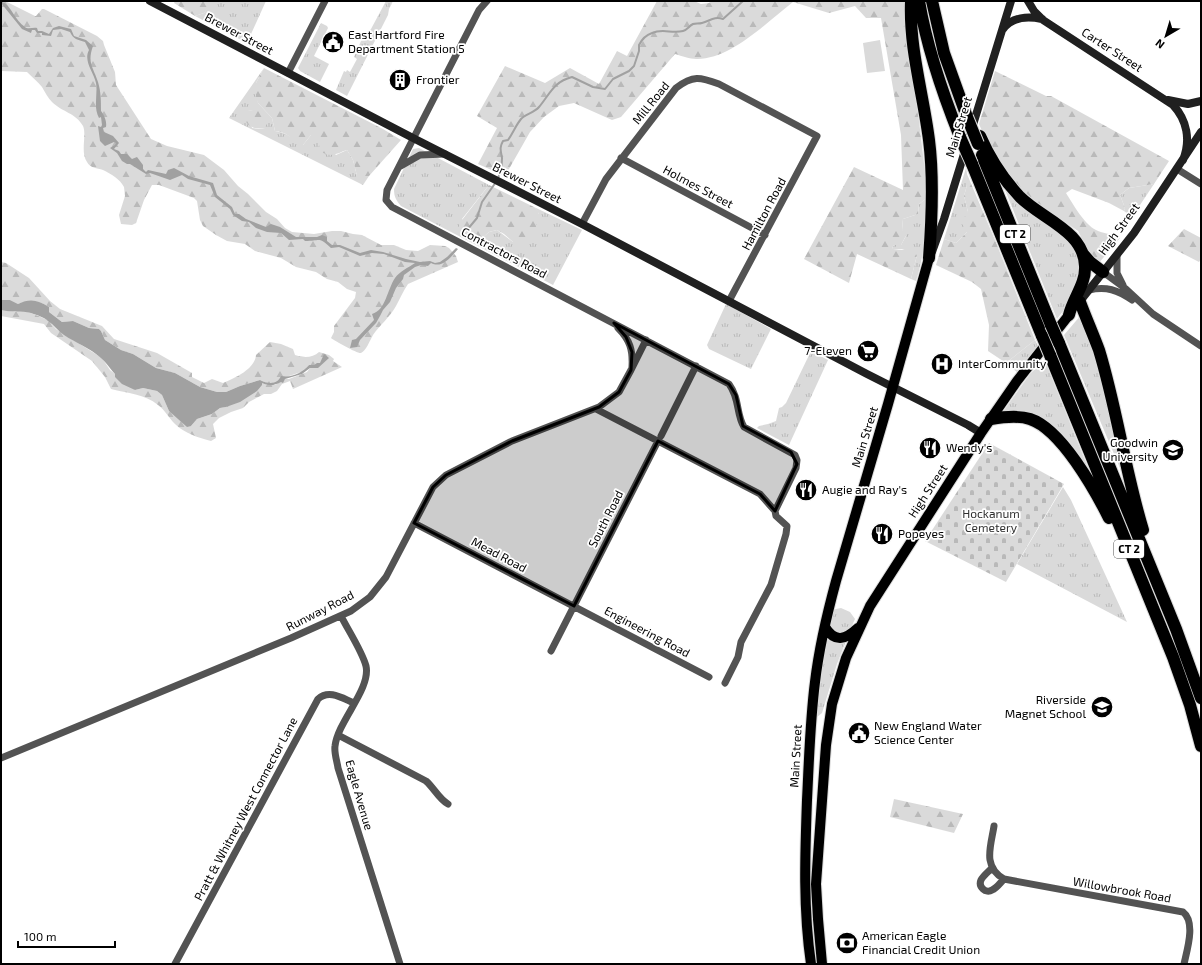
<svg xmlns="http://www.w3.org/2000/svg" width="1202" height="965" font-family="'Exo 2',sans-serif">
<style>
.grass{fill:url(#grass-tufts);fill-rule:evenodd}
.forest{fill:url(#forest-firs)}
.cemetery{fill:url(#cemetery-stones)}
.pitch{fill:#dadada}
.water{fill:#a1a1a1}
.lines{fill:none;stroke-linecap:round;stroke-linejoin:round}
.stream{stroke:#a1a1a1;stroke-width:2}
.primary-casing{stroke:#dbdbdb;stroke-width:12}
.highway-casing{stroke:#dbdbdb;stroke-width:14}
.street{stroke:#535353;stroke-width:7}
.secondary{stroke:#202020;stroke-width:8}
.primary{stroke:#000;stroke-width:10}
.highway{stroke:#000;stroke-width:12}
.highway-bridge-casing{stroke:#dbdbdb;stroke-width:14;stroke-linecap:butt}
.highway-bridge{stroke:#000;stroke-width:12}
.marked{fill:#000;fill-opacity:0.2;stroke:#000;stroke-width:3;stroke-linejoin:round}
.labels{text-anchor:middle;stroke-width:3.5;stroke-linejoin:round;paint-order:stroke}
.shield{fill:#fff;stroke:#4c4c4c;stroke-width:1}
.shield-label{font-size:11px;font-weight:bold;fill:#000}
.street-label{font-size:12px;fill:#000;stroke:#fff}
.poi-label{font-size:12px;fill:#000;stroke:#fff;text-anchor:start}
.park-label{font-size:12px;fill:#313131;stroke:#fff}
</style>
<defs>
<pattern id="grass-tufts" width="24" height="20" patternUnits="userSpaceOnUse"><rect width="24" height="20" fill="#dadada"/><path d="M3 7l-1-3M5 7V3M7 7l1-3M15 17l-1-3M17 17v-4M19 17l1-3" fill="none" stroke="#b9b9b9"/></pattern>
<pattern id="forest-firs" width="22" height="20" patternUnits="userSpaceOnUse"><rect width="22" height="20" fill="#dadada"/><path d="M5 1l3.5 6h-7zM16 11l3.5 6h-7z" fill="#b9b9b9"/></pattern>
<pattern id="cemetery-stones" width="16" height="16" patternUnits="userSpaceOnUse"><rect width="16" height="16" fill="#dadada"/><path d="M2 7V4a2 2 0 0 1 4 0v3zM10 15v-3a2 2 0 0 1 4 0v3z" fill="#b9b9b9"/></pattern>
</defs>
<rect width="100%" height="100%" fill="#fff"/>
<path class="grass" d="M212,1H266L247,43L195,16L204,13Z
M386,1H393L389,9L388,15L347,96L336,90L344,71L346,72L347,70L350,72L357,59L354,57L361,41L371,29Z
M321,23L327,26L328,28L314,56L329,64L320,82L300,71L298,68Z
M264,68L256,83L258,103L272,118L275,131C286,132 294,139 303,145L311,135H318L336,155L347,150L353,160L357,176H369L363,185L229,118ZM248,110L253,111L265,128L259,129L252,128Z
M419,148L489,185L462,219L481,239L489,232L497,230L513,242L539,213L534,207L582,230L553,285L401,206C396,200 394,197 394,189L413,149Z
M966,168L967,173V185L964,196L968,212L967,232L956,243L944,239Z
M1001,180L1063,234L1077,251L1080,272L1067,306L1057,319Z
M1154,184L1132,217L1124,211L1125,208L1120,195L1129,188Z
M928,197C926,225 925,254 916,281L911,279L917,255L902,249L893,250L892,248L894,245H901L906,236L902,230L903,219L918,214L919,204Z
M726,304L771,329L751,369L709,349L707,345Z
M1081,315L1100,360L1123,472L1122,473L1064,335Z
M1035,340L1038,346L1018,373L1006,363Z
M811,351L828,360L789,445L757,428L759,426L768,424L776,421L779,408L782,407L786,403Z
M1043,361H1045L1093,480L1054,430L1002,413L1030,374Z
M1063,487L1071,500L1127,622L1017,564Z
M841,608L850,612L855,619L850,630L844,634L836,633L830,625L831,610Z
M827,640L846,641L837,664L822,713L817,717L819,681Z"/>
<path class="forest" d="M1,1H5L35,16H36L42,9H44L97,36L103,41L104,45L115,72L116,85L151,139L167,146L204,155L224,170L238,186L248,194L266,212L277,219L285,228L292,232L314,234L332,231H341L353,234L362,235L381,245H394L406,250L418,251L430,245L445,246L449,248L456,256L458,262L408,284C403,291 400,299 396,306C390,317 380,325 373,335C370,340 366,351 361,353C358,354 335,341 331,338L334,332V326L355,298L356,292L347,289L338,282L327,279L316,272L296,267L281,258L255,251L245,244L227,241L216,235L203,226L200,220L197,201L194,198L159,185H152L144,200L136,223L132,225L121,224L119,215L125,196L124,187C120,179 111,174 103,170C97,168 90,168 87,162C80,152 87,135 83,126C76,113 62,112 52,102C48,98 45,92 42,87C38,82 32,77 27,72L1,71Z
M175,1H212L213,2L204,13L195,16L174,3Z
M657,1H694L701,4L709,3L712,1H904L905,27L919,121L928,197L919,204L918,214L903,219L902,230L908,232L901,245H894L892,248L894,250C902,250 910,248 917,255L911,279L857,254L849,283L804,259L854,167L903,190L901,135L881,18H866L855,6L829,13L793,2C767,22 730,60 696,59C690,59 682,56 675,54L621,117L612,120L574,103L559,106L544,117L530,132L505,176L478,164L497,128L477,116L505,66L545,83L570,68L599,84L617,51L627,56Z
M264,68L383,129L401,140L369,176H357L353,160L347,150C337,153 333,158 321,152L317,138L318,135H311L303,145L298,146C291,137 286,132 275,131L272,118L258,103L256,97V83Z
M995,71L1046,96H1051L1169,161L1154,184L1129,188L1120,195L1125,208L1124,211L1109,203L1072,189L1066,193C1073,204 1084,224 1096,230C1103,234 1112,233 1120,238L1098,264L1090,254L1078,231L1036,202L1010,180L982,131L979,124Z
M248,110C252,111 254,110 258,110C267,111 269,122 265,128C253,130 247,126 242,115Z
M967,174L995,240L1035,340L1006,363L988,351L989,325L981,289L972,282L936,265L944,239L956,243L967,232L961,222L968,212L964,196L967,185Z
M489,185L534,207L539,212L535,230L523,242H513L504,234L497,230L489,232L481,239L463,236L459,231V224L462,220Z
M1184,229L1201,238V259L1199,262L1168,246Z
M1,262L6,263L29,278L50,301L60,309L102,326L114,339L157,353L192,373V377L204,383L212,379L223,383C235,378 255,369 256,355L270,342L281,344L293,349L295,355C303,358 313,358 319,352L329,355L334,359L333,361L342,367L293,389L290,381L282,384L277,391L271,394H264L249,402L243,408L231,412L219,418L213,424L216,438L211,441C199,438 184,433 175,424C169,418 165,410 158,405C145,394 127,393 111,389L105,377L92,361L51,333L44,324L1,316V310L15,312L20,310L31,313L48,320L56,329L102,358L110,370L135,390L143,388L157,391L162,395L169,411L191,426L197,419L212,414L220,408L226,407L262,383L275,385L285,379H289L307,372L310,368L320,363L314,365H309L304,371L286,377L273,383H267L260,380L240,386L226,392H217L200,387L175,373L156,368L133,354L121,350L105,340L101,331L99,329L89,328L73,321L62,322L49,312V307C38,300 30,299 18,304L10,300H1Z
M894,799L963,814L954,833L890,817Z"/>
<path class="cemetery" d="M989,443L1064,484L1006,582L925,541Z"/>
<path class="pitch" d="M880,40L885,71L867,73L863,43Z"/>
<path class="water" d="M1,1C12,6 15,21 25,27C28,30 33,27 37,28L38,31H42L49,34L53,28L59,26L71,29L74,36L86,40L93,46C87,63 93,67 98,82C101,92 101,101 101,111C104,115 107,121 106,127L103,128L104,132L113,136L119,143L114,149L119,151L121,154H127L132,159L137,157L143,165V169L146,172L148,170L166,174L168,170L174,168L189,176L213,183L217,195L232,207L235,214H239L246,219L266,227L271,224L280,227L296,237H317L322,235L327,237V241L332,245H340L360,253L371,250L383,252L406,259L420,262L430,261L435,263L440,262L447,257L456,248L458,249C451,257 442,269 431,263L428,266L421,265L415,267L404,275L403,279L396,288L390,302L383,310L380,316L376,323L360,340L357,347L350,348L352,340L356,339L374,320L372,314C386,310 387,290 395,278C400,271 408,268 415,263L405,262L384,254L372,253L360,256L339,247L331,248C318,236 321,241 305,241L303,239L289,240L281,233L267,232L256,228L249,222L242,221L233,215L230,209L215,197L210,185L188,179L182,175L170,180L150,173L146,174L130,164H127L122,161L117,153L110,148L115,145L116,143L114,142L105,146L100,141L98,126L101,127L102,125L101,117L99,118C93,107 98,94 96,83C94,73 83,61 89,50L85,42C78,40 73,39 70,32L61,29L53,30L51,36L42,35V33H37L35,30H32L31,33L22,29L1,3Z
M1,300H10L18,304C30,298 38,300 49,307V312L62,322L73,321L89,328L99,329L101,331L105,340L121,350L133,354L156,368L175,373L200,387L217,392H226L240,386L260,380C268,384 277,385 281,376C292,378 302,373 309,365H314L317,363H320L324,354L329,358L318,368H310L302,374L285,379L283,383L281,382C273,386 270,386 262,383V385L257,391L240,402L226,407L220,408L212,414L197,419L191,426L187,427L169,411L162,395L157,391L143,388L135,390L122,384L115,377V374C110,369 107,363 101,358C90,348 76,343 64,335C58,331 54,325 48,321C44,317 36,315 31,313C21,310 12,313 1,310Z"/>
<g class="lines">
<path class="stream" d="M751,1H755
M498,178C501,172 502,165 502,158C501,151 499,148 503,141L508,140C513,133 516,125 521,119C525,114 534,113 539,107C550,94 553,82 572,77L593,87L605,89L613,79L629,71L634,66L639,51V45C642,39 646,35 652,33C663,28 672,34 683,31C687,30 689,26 693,24C695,23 699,24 702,23C710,21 714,16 723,19L743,1
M467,230L477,218L482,202L496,182"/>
<g class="primary-casing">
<path id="primary" d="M825,627C835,643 845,640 858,628
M811,964C803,909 805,855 807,800C809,761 810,721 815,682C819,648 827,614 836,581L888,404L929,258
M822,964L818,919L816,884L826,745L832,704L846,658L870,606L981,433L1017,381L1069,315"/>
</g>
<g class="highway-casing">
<path id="highway" d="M911,1C909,48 923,93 929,140C934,179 932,219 929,258
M919,1C927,48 942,92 960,137
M932,1L944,53L967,117
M980,136C990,159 1003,179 1020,197C1042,219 1084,231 1085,266C1086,284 1073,298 1069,315
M982,155L1051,325
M972,164L1042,336
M1083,254L1090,262L1103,272
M1080,302C1086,318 1093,334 1099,350C1117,409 1125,471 1143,530
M1059,343L1176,629L1201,698
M1050,355L1173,657L1190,705L1201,746
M991,419C1003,417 1018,415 1030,419C1061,429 1095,490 1109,518"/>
</g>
<path class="street" d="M487,1L479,10L387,190L386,200L392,207L729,384C740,399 736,414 744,427L795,455L797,460L796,468L775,511L776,516L787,526L786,534L771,585L741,642L738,657L725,683
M288,73L325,1
M621,158L765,235
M399,167L420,155L445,154
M1177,169L1201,184
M582,224L606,179L676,88C693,75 700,77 719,84L817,136L729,301
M1117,256V273L1123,285
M1103,272L1126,289L1153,314L1201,346
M1089,290C1106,286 1118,290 1132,300
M618,328C630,340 633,350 632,367
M596,409L760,494L775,511
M661,436L696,366
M414,523L709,677
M341,616C348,630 362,651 366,666C371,689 338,721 335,746C334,753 337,761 338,768L400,964
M551,651L658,441
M338,735L426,781C434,788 439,799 448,804
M1,758L291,638L351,611L370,597L386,577L433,487L446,475L512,441L599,407L619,392L631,370L646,340
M994,826C991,846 982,866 1004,879L1183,912C1196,922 1187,950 1184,964
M992,868C988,872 983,876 981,880C978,887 986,894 992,890C997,888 1000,883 1004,879
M175,964L318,699C329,689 342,698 354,703"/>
<path class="secondary" d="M150,1L413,138L582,224L867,374L968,425L981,433
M1028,1L1034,11L1043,20L1173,105C1187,120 1191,140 1183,160
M1003,29C1012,17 1028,16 1042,19
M1168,100L1188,104L1201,101
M932,252L944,219L1011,1
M1077,305L1134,233L1201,132"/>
<use href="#primary" class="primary"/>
<use href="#highway" class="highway"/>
<g class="highway-bridge-casing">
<path id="highway-bridge" d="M967,117L978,144
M960,137L972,164
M1051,325L1059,343
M1042,336L1050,355"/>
</g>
<use href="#highway-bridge" class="highway-bridge"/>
</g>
<path class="marked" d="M614,323L729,384L736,395L743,426L791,452L797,464L775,511L760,494L658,441L574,606L414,523L433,487L446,475L512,441L599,407L619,392L631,370L632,352L626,337Z"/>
<defs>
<g id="civic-disc" transform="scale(1.15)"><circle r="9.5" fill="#000" stroke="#fff"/><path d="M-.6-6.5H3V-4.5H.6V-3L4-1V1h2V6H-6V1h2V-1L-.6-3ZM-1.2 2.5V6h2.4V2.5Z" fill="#fff"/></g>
<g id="building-disc" transform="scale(1.15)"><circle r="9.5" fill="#000" stroke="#fff"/><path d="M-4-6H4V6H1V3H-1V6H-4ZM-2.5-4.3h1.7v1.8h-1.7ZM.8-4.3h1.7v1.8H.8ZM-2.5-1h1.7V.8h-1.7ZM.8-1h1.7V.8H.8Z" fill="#fff"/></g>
<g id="supermarket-disc" transform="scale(1.15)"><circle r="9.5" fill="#000" stroke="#fff"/><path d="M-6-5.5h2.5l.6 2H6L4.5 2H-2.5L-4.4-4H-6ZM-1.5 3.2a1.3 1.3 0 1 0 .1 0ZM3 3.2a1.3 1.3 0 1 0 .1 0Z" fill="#fff"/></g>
<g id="hospital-disc" transform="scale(1.15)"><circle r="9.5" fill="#000" stroke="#fff"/><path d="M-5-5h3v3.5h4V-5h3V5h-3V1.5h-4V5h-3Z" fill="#fff"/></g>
<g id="restaurant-disc" transform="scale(1.15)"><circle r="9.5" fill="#000" stroke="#fff"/><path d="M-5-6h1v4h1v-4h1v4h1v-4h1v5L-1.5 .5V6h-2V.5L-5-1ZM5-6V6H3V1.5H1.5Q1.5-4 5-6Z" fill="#fff"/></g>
<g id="university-disc" transform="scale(1.15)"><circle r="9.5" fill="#000" stroke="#fff"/><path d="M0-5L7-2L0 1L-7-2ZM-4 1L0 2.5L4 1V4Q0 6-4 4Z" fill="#fff"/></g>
<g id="school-disc" transform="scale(1.15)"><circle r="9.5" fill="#000" stroke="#fff"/><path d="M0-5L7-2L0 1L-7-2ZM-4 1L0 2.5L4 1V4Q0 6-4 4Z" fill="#fff"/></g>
<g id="bank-disc" transform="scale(1.15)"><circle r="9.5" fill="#000" stroke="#fff"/><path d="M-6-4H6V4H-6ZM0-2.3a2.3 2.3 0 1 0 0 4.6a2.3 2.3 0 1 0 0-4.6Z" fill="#fff"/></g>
</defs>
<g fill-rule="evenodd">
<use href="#civic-disc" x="333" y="42"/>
<use href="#building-disc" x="400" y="80"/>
<use href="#supermarket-disc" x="868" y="351"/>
<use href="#hospital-disc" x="942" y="364"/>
<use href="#restaurant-disc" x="930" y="448"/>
<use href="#university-disc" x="1173" y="450"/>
<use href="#restaurant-disc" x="806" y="490"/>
<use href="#restaurant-disc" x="882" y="534"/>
<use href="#school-disc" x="1102" y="707"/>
<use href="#civic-disc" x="859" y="733"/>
<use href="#bank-disc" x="847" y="943"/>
</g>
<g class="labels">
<g class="shield">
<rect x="1000" y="225" width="30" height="18" rx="3"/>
<rect x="1114" y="540" width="30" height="18" rx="3"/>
</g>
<g class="shield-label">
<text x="1015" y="238">CT 2</text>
<text x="1129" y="553">CT 2</text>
</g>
<g class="street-label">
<text transform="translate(239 34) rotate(28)" y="4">Brewer Street</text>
<text transform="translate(1112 50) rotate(33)" y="4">Carter Street</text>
<text transform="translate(651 103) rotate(-51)" y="4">Mill Road</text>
<text transform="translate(959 127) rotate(-73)" y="4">Main Street</text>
<text transform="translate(527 183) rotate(27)" y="4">Brewer Street</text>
<text transform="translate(698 187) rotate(28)" y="4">Holmes Street</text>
<text transform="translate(764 214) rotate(-62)" y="4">Hamilton Road</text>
<text transform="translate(1119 229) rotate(-54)" y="4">High Street</text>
<text transform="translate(504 253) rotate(28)" y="4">Contractors Road</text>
<text transform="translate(865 437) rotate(-73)" y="4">Main Street</text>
<text transform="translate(928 491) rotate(-57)" y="4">High Street</text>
<text transform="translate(606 519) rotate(-63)" y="4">South Road</text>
<text transform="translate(499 555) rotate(28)" y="4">Mead Road</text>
<text transform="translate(320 611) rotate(-27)" y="4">Runway Road</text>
<text transform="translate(647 632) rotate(28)" y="4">Engineering Road</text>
<text transform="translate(796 756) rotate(-87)" y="4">Main Street</text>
<text transform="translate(359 795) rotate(74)" y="4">Eagle Avenue</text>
<text transform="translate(246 809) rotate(-62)" y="4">Pratt &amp; Whitney West Connector Lane</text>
<text transform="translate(1122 890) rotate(10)" y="4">Willowbrook Road</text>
</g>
<g class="poi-label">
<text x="348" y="39">East Hartford Fire<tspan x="348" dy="14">Department Station 5</tspan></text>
<text x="416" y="84">Frontier</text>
<text x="852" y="355" text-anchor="end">7-Eleven</text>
<text x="958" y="368">InterCommunity</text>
<text x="1158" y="447" text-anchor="end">Goodwin<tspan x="1158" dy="14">University</tspan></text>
<text x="946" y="452">Wendy's</text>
<text x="822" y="494">Augie and Ray's</text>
<text x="898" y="538">Popeyes</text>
<text x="1086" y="704" text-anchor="end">Riverside<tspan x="1086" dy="14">Magnet School</tspan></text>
<text x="874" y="730">New England Water<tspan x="874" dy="14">Science Center</tspan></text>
<text x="862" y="940">American Eagle<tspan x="862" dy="14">Financial Credit Union</tspan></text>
</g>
<g class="park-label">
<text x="991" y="518">Hockanum<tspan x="991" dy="14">Cemetery</tspan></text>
</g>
</g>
<rect width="1202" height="965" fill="none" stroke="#000000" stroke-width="4"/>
<g transform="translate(1166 36) rotate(218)" stroke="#ffffff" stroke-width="3" paint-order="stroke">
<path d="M0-3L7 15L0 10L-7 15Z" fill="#000000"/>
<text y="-6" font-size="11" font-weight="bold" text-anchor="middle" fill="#000000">N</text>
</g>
<path d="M18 941v6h97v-6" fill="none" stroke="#000000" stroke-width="2"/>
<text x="24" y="941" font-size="12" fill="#000000" stroke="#ffffff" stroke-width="3" paint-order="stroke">100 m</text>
</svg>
